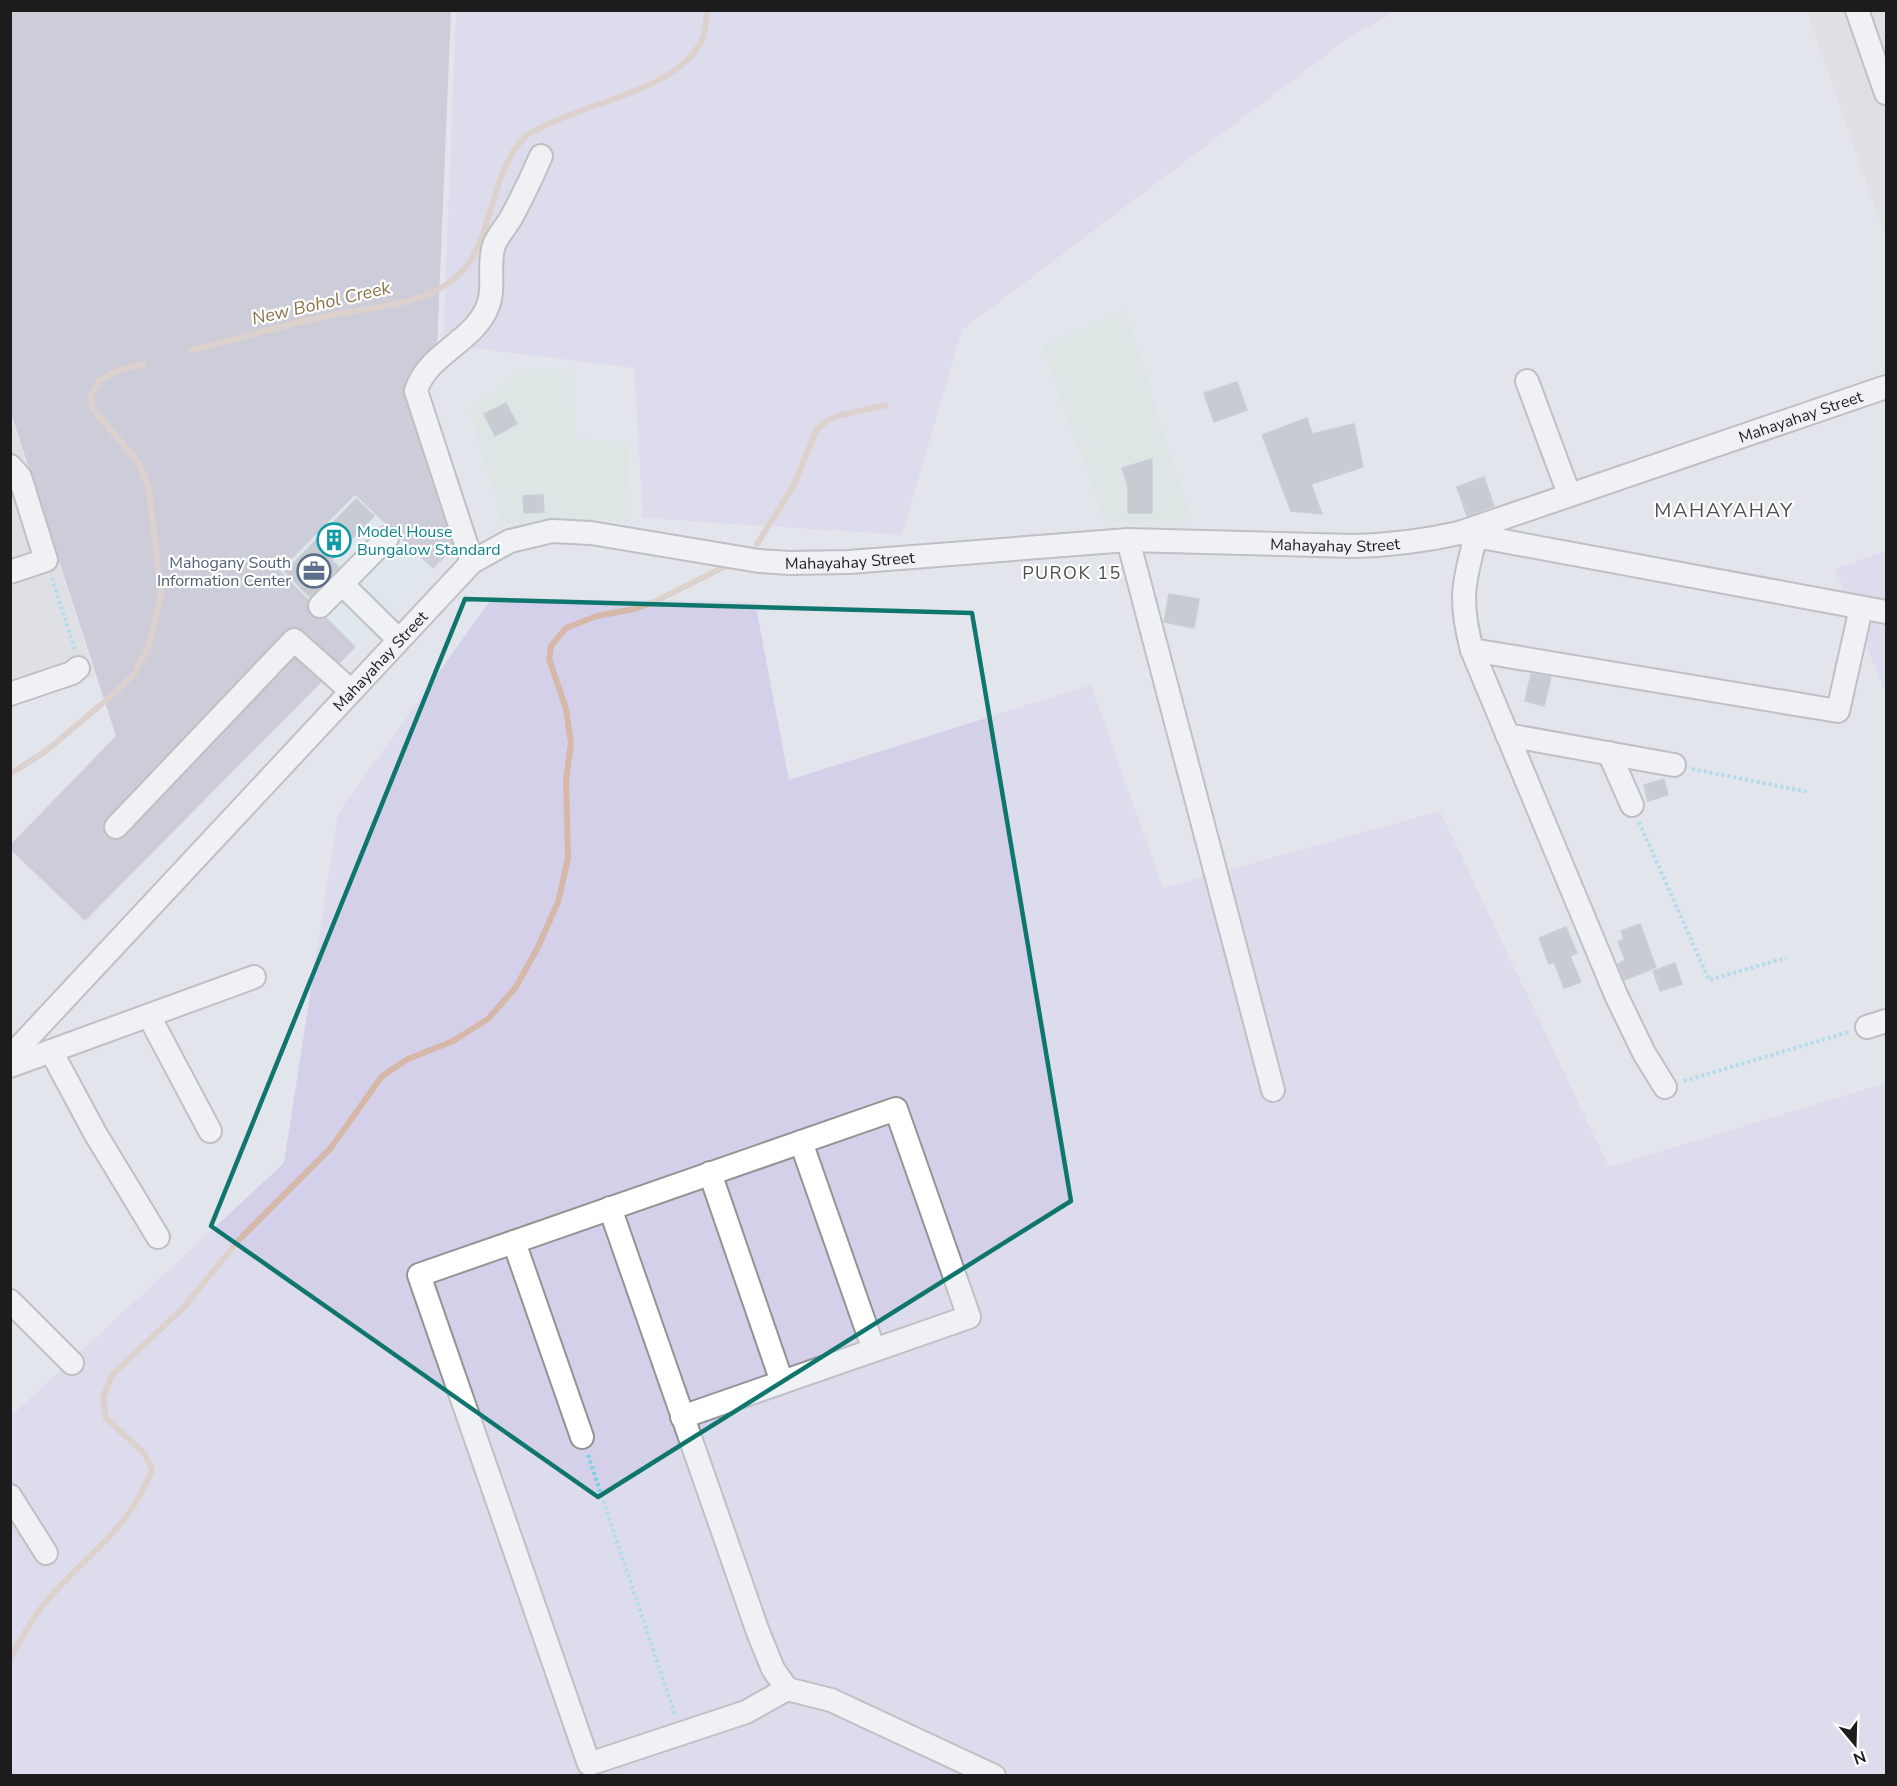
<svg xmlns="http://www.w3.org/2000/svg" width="1897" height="1786" font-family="'Nunito Sans',sans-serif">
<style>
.residential{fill:#d9dada}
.commercial{fill:#d4e8ec}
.industrial{fill:#d6e5db}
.construction{fill:#b2b0c0}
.farmland{fill:#d5d0ea}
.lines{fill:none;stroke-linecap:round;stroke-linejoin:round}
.stream{stroke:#d6b8a8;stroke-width:6}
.building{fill:#a6acb1;stroke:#a7b1bc;stroke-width:1.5}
.minor-casing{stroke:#939393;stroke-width:26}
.path{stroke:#77cfea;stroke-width:4;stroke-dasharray:3 3;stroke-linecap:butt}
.minor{stroke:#fff;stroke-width:22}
.marked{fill:none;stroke:#0f766e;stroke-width:4.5;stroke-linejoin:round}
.labels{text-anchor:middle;stroke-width:4.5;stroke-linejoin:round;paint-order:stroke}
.street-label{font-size:16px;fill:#1c1c1c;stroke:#fff}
.culture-label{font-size:16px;fill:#0d838f;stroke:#fff;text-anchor:start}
.service-label{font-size:16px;fill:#4e5e75;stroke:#fff;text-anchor:end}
.water-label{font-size:18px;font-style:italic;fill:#8b734a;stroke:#fff}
.neighbourhood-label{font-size:18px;letter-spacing:1.5px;fill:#4f4f4f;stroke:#fff}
.quarter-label{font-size:20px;letter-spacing:1.5px;fill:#4f4f4f;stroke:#fff}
</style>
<rect width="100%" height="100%" fill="#e3e5ed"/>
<path class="residential" d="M1807,11H1886V239Z
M10,413L95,676L11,705H10Z"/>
<path class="commercial" d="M355,494L433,569L356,647L280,571Z"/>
<path class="industrial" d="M1125,309L1192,522H1105L1042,346Z
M525,368L574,372L577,438L629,442L630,521L569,520L503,524L469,409Z"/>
<path class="construction" d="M10,11H451L437,349L421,365L457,545L433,569L355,495L280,571L356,647L85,921L11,850V844L116,736L11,413Z"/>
<path class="farmland" d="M456,11H1395L1346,40L962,330L902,535L643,518L634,368L443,344Z
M1886,551V694L1835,569Z
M492,598L755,602L789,780L1091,685L1163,888L1440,811L1609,1167L1886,1083V1775L11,1776V1416L284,1163L338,813Z"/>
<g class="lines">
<path class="stream" d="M191,350C233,340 275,327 318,318C360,308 412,308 449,283C495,253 486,176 525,137C530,132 539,129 545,126C590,101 683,89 703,37C706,30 706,19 707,10
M757,544L794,485L817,429L828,420L841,415L886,405
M10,774L46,751L110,697L134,674L149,646L161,594L149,489L139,463L92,408L91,395L99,381L116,371L144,364
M10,1659C23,1635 35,1613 53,1594C94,1548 128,1530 152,1470L145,1454L106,1418L103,1398L112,1375L184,1307L238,1241L330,1149L382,1076L408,1059L453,1041L488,1019L516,987L538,947L558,902L568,858L566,780L571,743L566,709L549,659L551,646L566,628L597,616L634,609L654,602L730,564"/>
</g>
<path class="building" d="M1237,382L1247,410L1214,422L1204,393Z
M506,403L517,424L495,436L484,414Z
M1307,418L1312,434L1354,424L1363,467L1311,484L1322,514L1291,511L1262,435Z
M1152,459V513H1128V486L1122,468Z
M1484,477L1494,506L1467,516L1457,487Z
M543,495L544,512L524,513L523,496Z
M356,499L374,516L331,560L339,567L310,597L285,572Z
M1169,594L1199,599L1194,628L1164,622Z
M1531,674L1551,677L1544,706L1525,701Z
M1664,779L1668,795L1648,801L1644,785Z
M1640,924L1656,967L1625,980L1618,964L1625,960L1618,942L1624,939L1621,931Z
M1566,927L1577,953L1570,956L1581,982L1564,988L1554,962L1549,964L1539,938Z
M1675,963L1682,984L1660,991L1653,971Z"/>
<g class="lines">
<g class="minor-casing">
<g id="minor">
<path d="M1857,10L1886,93"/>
<path d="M1527,381L1569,494"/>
<path d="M10,466L20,477L46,560L10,572"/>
<path d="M1460,533L1886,612"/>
<path d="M1476,536C1463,583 1459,601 1472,650L1616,995L1644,1053L1665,1087"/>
<path d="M1128,540L1273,1090"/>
<path d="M472,562L416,391C426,355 473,342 487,308C496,288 487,266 494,245C498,235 506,227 511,218C522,198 532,177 541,156"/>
<path d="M342,584L398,639"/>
<path d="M320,606L387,538"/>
<path d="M1472,650L1838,711L1861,608"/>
<path d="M10,694L72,673L78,668"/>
<path d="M1507,735L1674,765"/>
<path d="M1609,753L1632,805"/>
<path d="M116,827L294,640L350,690"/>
<path d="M149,1016L210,1131"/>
<path d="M1867,1027L1886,1021"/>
<path d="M51,1051L95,1133L158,1237"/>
<path id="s1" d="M10,1057L472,562L510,541L552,531L591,533L759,561L790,563L849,562L1128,540L1354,546C1390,545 1424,541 1459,533L1886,387"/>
<path d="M10,1066L254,977"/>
<path d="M801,1142L874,1350"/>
<path d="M710,1173L782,1382"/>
<path d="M610,1208L758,1632L773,1669L787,1689L831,1700L994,1776"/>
<path d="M514,1242L582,1437"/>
<path d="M10,1301L72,1363"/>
<path d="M682,1417L969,1317L896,1109L419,1275L589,1764L746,1712L787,1689"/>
<path d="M10,1496L46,1553"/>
</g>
</g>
<path class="path" d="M52,578L75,650
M1692,769L1809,792
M1639,822L1709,980L1786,958
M1684,1081L1849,1032
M588,1455L675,1715"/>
<use href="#minor" class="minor"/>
</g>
<path d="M0 0H1897V1786H0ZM465,599L972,613L1071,1201L598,1497L211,1226Z" fill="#e3e5ed" fill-opacity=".55" fill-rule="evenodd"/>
<path class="marked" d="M465,599L972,613L1071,1201L598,1497L211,1226Z"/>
<defs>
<g id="building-ring" transform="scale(1.725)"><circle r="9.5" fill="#fff" stroke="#0f9aa8" stroke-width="1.5"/><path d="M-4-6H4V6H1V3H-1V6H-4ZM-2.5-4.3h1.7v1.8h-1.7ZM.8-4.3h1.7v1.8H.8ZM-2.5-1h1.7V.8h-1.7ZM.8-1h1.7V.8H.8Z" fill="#0f9aa8"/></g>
<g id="office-ring" transform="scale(1.725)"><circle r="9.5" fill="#fff" stroke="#5c6f8a" stroke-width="1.5"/><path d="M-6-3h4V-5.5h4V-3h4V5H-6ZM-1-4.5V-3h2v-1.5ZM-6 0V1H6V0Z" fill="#5c6f8a"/></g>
</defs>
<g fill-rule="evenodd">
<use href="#building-ring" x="334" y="540"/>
<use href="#office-ring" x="314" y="571"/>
</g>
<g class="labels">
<g class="street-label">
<text dy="6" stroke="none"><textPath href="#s1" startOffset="2036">Mahayahay Street</textPath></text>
<text dy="6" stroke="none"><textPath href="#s1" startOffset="1550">Mahayahay Street</textPath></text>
<text dy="6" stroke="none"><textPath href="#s1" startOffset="1064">Mahayahay Street</textPath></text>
<text dy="6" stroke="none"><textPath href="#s1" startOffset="542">Mahayahay Street</textPath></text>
</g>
<g class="culture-label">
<text x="357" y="537">Model House<tspan x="357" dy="18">Bungalow Standard</tspan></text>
</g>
<g class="service-label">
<text x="291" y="568">Mahogany South<tspan x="291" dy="18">Information Center</tspan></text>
</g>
<g class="water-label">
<text transform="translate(321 303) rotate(-13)" y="6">New Bohol Creek</text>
</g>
<g class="neighbourhood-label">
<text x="1072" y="579">PUROK 15</text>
</g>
<g class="quarter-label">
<text x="1724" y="517">MAHAYAHAY</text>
</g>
</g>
<rect width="1897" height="1786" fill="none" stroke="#1c1c1c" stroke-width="24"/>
<g transform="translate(1855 1744) rotate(161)" stroke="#ffffff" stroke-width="4.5" paint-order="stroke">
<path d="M0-4.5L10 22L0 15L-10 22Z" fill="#1c1c1c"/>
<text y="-9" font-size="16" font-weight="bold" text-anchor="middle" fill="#1c1c1c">N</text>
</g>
</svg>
